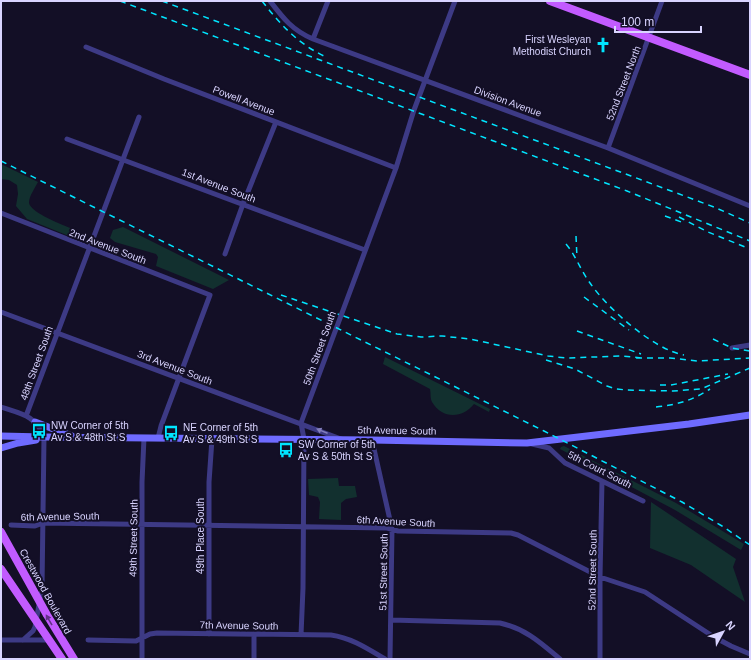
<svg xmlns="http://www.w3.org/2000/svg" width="751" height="660" font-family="Arial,sans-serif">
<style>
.green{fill:#12302f}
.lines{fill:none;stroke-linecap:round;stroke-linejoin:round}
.street{stroke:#3d3a85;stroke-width:5}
.secondary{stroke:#6f6bff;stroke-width:7}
.primary{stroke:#c25bff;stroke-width:8}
.rail{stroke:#00e5ff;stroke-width:1.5;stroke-dasharray:6 5;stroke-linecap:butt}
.oneway{fill:#837fbc}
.oneway2{fill:#623188}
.labels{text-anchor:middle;stroke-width:4;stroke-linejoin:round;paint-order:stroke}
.poi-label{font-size:10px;fill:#d9d4ff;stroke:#130f26;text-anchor:start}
.street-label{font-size:10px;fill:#d9d4ff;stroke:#130f26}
</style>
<rect width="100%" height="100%" fill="#130f26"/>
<path class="green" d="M1,164L38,182C35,188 29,196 29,203C31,213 63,225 73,229L69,236L27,219L16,206L18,194L17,185L9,180L1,179Z
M123,227L229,280L213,289L156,266L158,257L156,254L115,242L110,238L113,230Z
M385,357L490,409L489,412L474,404C462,419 442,419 432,402C430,398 431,393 430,389L383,364Z
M564,446L676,503L744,544L741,550L675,510L560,449L561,447Z
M338,478L339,486H355L357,497L346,499L341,503V520L319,519L320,502L318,497L309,495L308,479Z
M651,502L736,559L733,567L745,602L691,565L650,548Z"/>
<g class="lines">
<path class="street" d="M270,1C283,18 292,30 313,39L608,148L750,206
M313,39L328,1
M86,47L164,79L396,168
M67,139L365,250
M608,148L662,1
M1,213L210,295L161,426L158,438
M225,254L243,204L276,122
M1,312L341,439
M732,348L750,345
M1,407C22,414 35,415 44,437L42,588L35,627L33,631L23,640
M26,416L139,117
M372,440L392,529L390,659
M532,444L549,448L565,463L643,501
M11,525L35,526L43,523L387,528L398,531L511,533L518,535L600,577L645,592L714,637L731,646L750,654
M391,620L500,623C526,629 540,642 560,659
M209,634V482L212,439
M301,635L303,588L304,439L301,423L396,168L414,110L455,1
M1,640H49
M88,640L136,641L150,634L157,633L331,635C352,638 368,649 385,659
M142,659V482L144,438
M254,659V634
M600,659V577L602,481"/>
<path class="secondary" d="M35,422L72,436
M1,436L44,437L372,440L527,443L689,424L750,415
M1,448L18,443L36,440"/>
<path class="primary" d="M550,1L750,75
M1,532L47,615L74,659
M1,569L62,659"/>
<path class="rail" d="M120,1L627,191L750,241
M162,1L631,176L714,207L750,223
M262,1C280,24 297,43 324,56
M1,161L544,431L682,502L722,526L750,545
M665,216L684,223
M679,217L708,232L750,249
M576,236L577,258
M566,244C576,256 581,271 590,283C607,308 654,350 684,355
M281,295L397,334L421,337L442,336L470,339L548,356L566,358L622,356L642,358
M584,297L629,330
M577,331L641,354
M713,339L732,348L750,351
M636,358H670L697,361L750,358
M546,360L575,369L607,386L616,389L627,390L673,391L701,389L750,368
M660,385H671L728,374
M656,407C677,405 693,400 710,389"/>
</g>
<defs><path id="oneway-solid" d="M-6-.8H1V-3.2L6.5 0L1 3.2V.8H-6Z"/></defs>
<use class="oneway" href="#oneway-solid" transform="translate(322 431) rotate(-158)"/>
<use class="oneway2" href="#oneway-solid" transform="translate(49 620) rotate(-120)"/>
<defs>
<g id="church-bare" transform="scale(1.2)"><path d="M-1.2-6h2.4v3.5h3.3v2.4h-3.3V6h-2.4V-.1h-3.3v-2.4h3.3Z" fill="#00e5ff" stroke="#130f26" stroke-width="2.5" paint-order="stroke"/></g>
<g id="bus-bare" transform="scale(1.2)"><path d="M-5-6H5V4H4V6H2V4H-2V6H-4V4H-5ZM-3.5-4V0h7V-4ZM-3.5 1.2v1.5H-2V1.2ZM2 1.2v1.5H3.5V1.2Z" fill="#00e5ff" stroke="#130f26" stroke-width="2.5" paint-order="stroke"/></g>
</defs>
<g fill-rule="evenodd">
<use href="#church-bare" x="603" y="45"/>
<use href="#bus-bare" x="39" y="431"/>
<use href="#bus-bare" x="171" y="433"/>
<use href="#bus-bare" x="286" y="450"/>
</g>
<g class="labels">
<g class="poi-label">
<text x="591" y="43" text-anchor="end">First Wesleyan<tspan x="591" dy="12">Methodist Church</tspan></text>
<text x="51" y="429">NW Corner of 5th<tspan x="51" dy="12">Av S &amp; 48th St S</tspan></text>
<text x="183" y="431">NE Corner of 5th<tspan x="183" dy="12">Av S &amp; 49th St S</tspan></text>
<text x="298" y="448">SW Corner of 5th<tspan x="298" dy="12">Av S &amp; 50th St S</tspan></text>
</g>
<g class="street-label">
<text transform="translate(623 83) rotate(-69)" y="4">52nd Street North</text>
<text transform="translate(244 100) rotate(21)" y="4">Powell Avenue</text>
<text transform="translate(508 101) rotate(20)" y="4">Division Avenue</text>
<text transform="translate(219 185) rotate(21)" y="4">1st Avenue South</text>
<text transform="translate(108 246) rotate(21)" y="4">2nd Avenue South</text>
<text transform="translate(319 348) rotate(-70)" y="4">50th Street South</text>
<text transform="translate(36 363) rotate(-70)" y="4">48th Street South</text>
<text transform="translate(175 367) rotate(21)" y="4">3rd Avenue South</text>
<text transform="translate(397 430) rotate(1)" y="4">5th Avenue South</text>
<text transform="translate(600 469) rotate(27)" y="4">5th Court South</text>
<text transform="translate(60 516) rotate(-1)" y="4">6th Avenue South</text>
<text transform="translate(396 521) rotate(3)" y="4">6th Avenue South</text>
<text transform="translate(200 536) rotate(-90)" y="4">49th Place South</text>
<text transform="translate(133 538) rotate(-89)" y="4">49th Street South</text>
<text transform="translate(592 570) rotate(-89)" y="4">52nd Street South</text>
<text transform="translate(383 572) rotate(-89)" y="4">51st Street South</text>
<text transform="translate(46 591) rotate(61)" y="4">Crestwood Boulevard</text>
<text transform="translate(239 625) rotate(1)" y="4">7th Avenue South</text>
</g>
</g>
<rect width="751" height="660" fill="none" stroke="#d9d4ff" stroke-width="4"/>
<g transform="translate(723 632) rotate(50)" stroke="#130f26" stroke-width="3" paint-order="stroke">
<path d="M0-3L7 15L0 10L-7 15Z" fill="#d9d4ff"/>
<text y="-6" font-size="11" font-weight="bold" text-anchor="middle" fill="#d9d4ff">N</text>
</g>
<path d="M615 26v6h86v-6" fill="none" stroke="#d9d4ff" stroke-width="2"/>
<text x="621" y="26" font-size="12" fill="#d9d4ff" stroke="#130f26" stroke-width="3" paint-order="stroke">100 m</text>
</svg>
